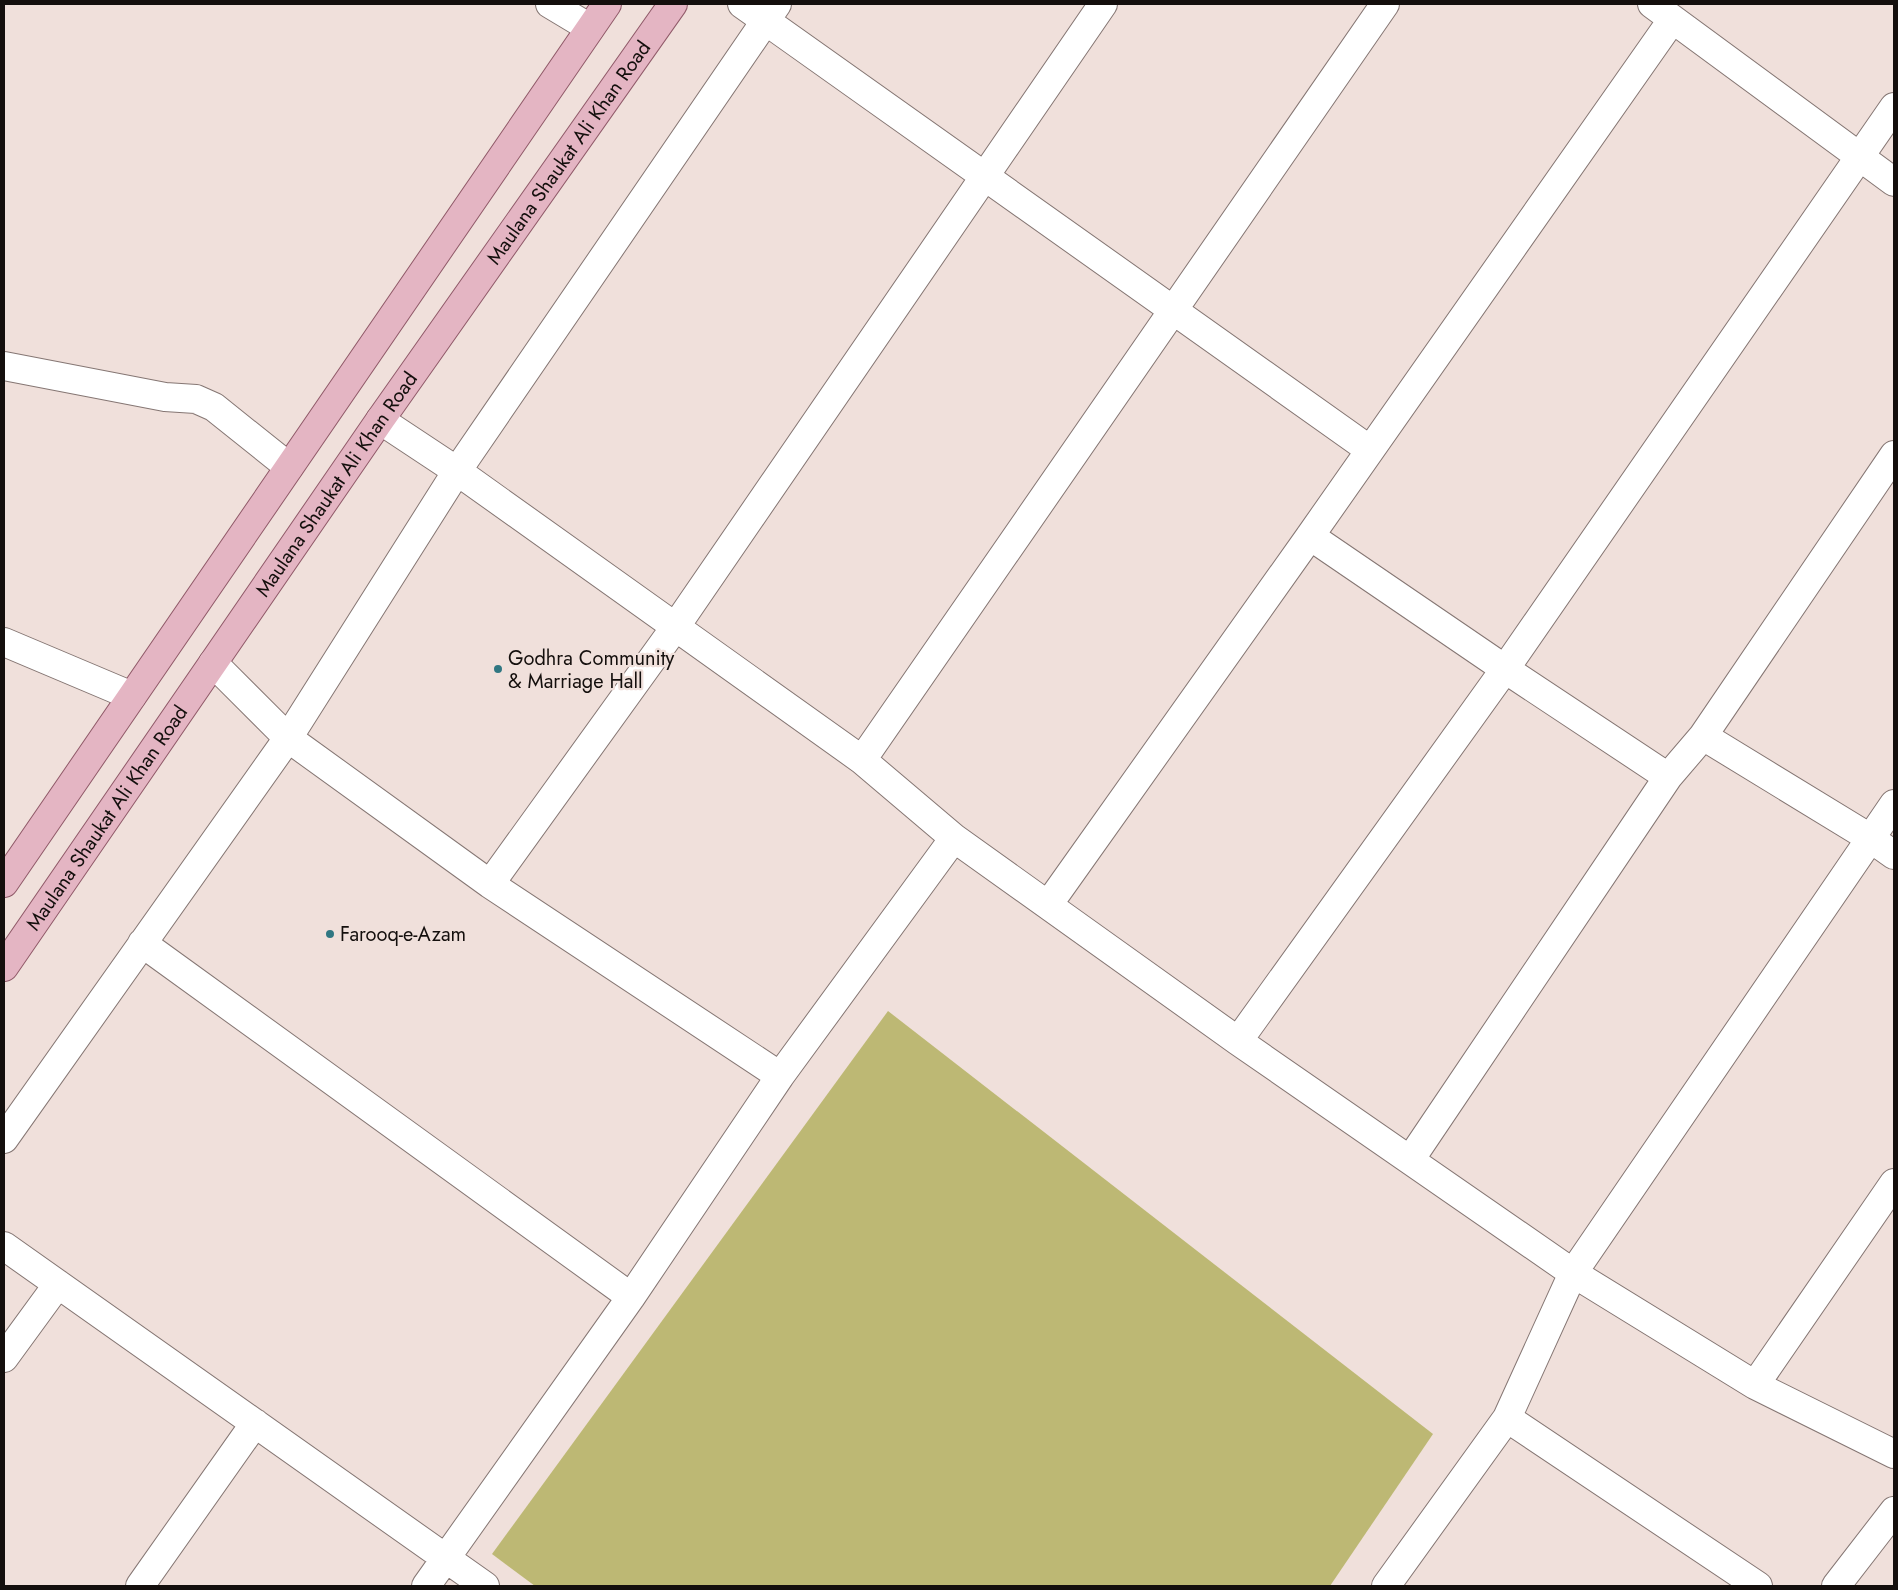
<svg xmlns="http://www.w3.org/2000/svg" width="1898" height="1590" font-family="Jost,sans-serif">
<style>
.green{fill:#bdb874}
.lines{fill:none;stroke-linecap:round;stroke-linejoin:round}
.minor-casing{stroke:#857673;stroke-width:30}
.major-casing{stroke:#905a69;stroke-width:30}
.minor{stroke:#fff;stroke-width:28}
.major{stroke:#e4b5c3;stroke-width:28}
.poi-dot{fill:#307782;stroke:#f0e0db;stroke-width:2}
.labels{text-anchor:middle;stroke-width:4.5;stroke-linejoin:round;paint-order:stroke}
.street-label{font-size:20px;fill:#140f0d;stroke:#f0e0db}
.poi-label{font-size:20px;fill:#140f0d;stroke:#f0e0db;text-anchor:start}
</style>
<rect width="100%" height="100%" fill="#f0e0db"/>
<path class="green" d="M888,1011L1433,1434L1330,1586H535L492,1554Z"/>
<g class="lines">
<g class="minor-casing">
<path id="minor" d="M550,4L590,28
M742,4L1370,450
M1652,4L1894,182
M4,366L165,397L196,399L214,407L289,467
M380,420L457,471L862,760L954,838L1238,1041L1573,1273L1755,1385L1894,1454
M1310,536L1505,669L1668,777
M4,642L132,696
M213,663L288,738L490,884L780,1076
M1703,736L1870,838L1894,855
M862,760L1385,4
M490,884L676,626L1103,4
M1048,905L1310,536L1672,20
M142,943L631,1297
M1238,1041L1505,669L1894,107
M4,1139L288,738L457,471L777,4
M1410,1160L1668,777L1703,736L1894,455
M4,1246L485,1586
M4,1358L58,1284
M1755,1385L1894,1183
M1507,1418L1758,1586
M140,1586L255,1423
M426,1586L631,1297L780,1076L954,838
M1386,1586L1507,1418L1573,1273L1894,804
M1836,1586L1894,1511"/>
</g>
<g class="major-casing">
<g id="major">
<path d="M4,883L607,4"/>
<path id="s1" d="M4,967L380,420L673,4"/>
</g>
</g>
<use href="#minor" class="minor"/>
<use href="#major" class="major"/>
</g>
<g class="poi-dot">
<circle cx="498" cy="669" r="5"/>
<circle cx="330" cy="934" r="5"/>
</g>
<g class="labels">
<g class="street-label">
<text dy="7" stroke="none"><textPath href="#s1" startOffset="991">Maulana Shaukat Ali Khan Road</textPath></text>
<text dy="7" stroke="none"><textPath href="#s1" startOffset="586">Maulana Shaukat Ali Khan Road</textPath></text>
<text dy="7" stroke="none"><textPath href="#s1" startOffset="181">Maulana Shaukat Ali Khan Road</textPath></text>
</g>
<g class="poi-label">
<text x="508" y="665">Godhra Community<tspan x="508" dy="23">&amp; Marriage Hall</tspan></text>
<text x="340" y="941">Farooq-e-Azam</text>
</g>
</g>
<rect width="1898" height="1590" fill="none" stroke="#140f0d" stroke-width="10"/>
</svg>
